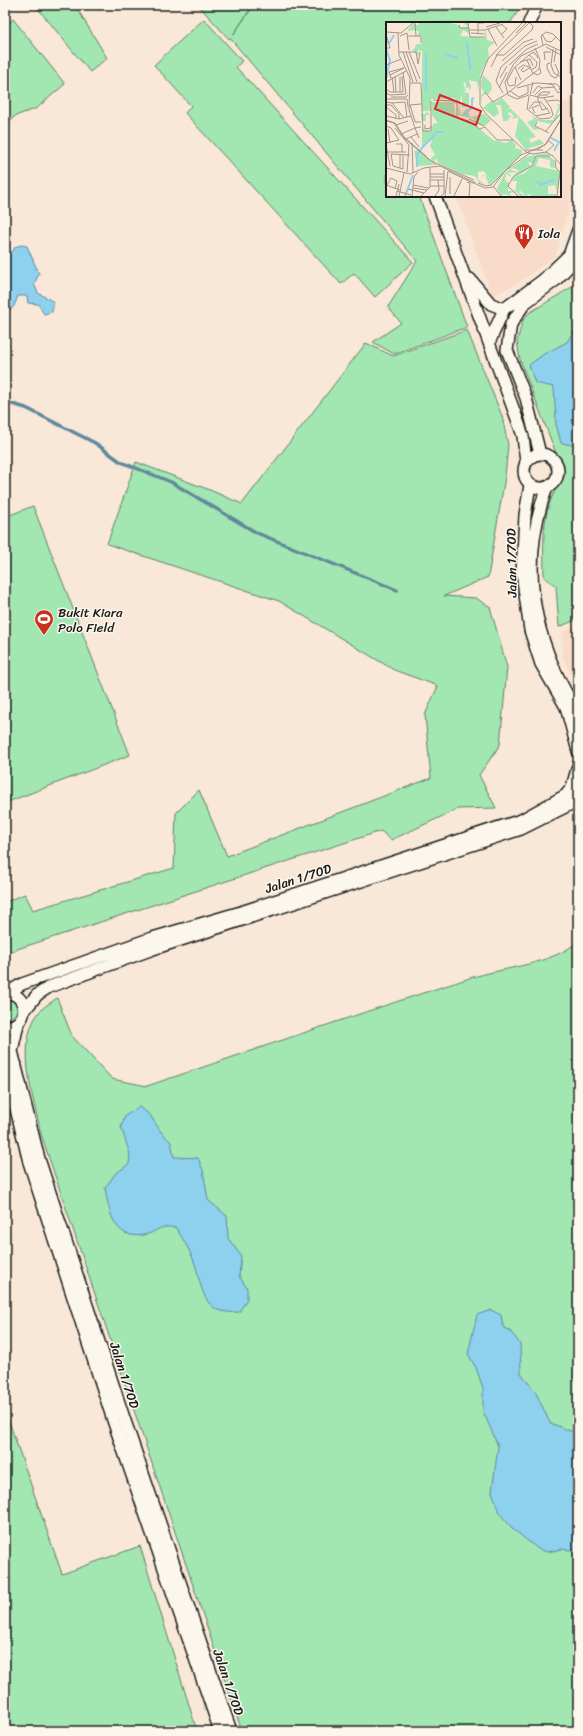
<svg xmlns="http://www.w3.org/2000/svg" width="583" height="1736" font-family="Sriracha,sans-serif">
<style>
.built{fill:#f8dcc9}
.green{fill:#a2e6b2;stroke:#5f8167}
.water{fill:#8ed1ef;stroke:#60899b}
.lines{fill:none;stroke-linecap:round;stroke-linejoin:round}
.stream{stroke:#60899b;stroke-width:3.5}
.minor-casing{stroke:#1c1c1c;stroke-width:14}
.minor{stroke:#fbf7ec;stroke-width:11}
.labels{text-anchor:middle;stroke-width:3;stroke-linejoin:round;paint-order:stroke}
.poi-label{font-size:13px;fill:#1c1c1c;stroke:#fbf7ec;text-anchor:start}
.street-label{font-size:13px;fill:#1c1c1c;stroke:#fbf7ec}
.inset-river{fill:none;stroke:#8ed1ef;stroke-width:2}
.inset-road{fill:none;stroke:#a1968c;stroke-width:1}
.view{fill:#d62828;fill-opacity:0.15;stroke:#d62828;stroke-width:2}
.inset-edge{fill:none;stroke:#1c1c1c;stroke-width:2}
</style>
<rect width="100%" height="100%" fill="#f9e7d7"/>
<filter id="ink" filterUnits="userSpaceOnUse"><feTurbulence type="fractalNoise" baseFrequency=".025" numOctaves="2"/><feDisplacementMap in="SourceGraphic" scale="8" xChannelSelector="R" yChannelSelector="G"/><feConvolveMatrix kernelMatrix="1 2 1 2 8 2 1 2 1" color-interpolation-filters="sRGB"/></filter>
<g filter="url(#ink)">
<path class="built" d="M578,98V120L569,208L556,255L518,283L492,296L456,196H560V105Z
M578,625V690L563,658L562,632Z"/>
<path class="green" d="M35,5H75L107,58L90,72Z
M198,5H253L233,35L254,5H520L519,10L510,23H387V196H419L467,327L394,354L373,342L401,323L388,307L417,261L230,38L229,39Z
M13,19L65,84L37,108L15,116L5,126V28Z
M204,19L242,61L236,67L413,262L375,297L354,273L341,284L185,113L191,106L154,65Z
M578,281V619L559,627L556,586L544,577C544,556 542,534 547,512C551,494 561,485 561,466L520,360L517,341L523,320L529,313L575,285Z
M467,330L502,416L508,445L505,477L488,577L444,596L476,598L490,607L507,667L500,745L479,775L496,808L458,809L391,840L381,831L8,952L5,955V902L25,894L33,910L174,868L176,813L199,790L227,856L431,778L425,715L438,686L394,670L279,601L107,544L136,462L210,490L242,504L366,343L393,356Z
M33,506L130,755L5,803V517Z
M578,941V1731H242L41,1134C34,1100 13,1038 42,1009C46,1005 52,1002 57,998L72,1036L112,1079L147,1086C255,1050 362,1012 470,978C501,968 555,964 578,941Z
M7,999L12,1000L18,1007L17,1012L10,1019L5,1018V1000Z
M5,1410L62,1574L140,1546L197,1731H5Z"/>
<path class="water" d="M21,245L27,246L39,274L34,284L38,293L54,302L52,312L44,314L38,304L28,303L27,296H18L14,306L9,311L5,310V255L13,251L15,247Z
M578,325V446L561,443L556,424L554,387L535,383L529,365L544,354L567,342Z
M139,1107L150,1115L161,1132L171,1142L174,1157L198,1158L203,1170L208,1200L227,1216L228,1238L241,1256L239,1276L247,1288V1299L239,1312C201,1316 203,1287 194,1261C189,1249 183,1239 176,1228C157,1224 158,1233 143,1235C113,1240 109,1210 105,1188L115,1174L129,1164L130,1154L121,1127L125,1116Z
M491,1310L501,1315L503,1327L511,1332L520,1344L521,1373L536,1393L550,1423L573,1432L578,1439V1545L571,1551L563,1549L547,1552L538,1549L513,1529L501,1515L492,1492L498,1446L483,1411V1388L476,1368L468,1354L477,1315Z"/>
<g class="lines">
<path class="stream" d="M5,402L26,408L95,443L121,462L171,482L257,533L397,590"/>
<g class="minor-casing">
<path id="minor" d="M529,23L537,5
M435,196L520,427L523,436L526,462
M470,279L491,304L504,309
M489,343L504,309L543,280L569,255L578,230
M524 471a17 17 0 1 1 34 0a17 17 0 1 1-34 0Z
M540,454L526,398L507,350L511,324L525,303L556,280L573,262L578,252
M530,485L525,515L522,573L530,630L541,664L566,707L578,751
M547,487C525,547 528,608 553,666C560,683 570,699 578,715
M5,993C29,992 31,1026 5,1027
M7,993L22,984L149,939L241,912L521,820L566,795L572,787L578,766
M24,1011L37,995L49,987L153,949L521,829L571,804L578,797
M18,1024L12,1051L39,1159L124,1418L231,1731
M5,1064L29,1162L114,1423L220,1731"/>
</g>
<use href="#minor" class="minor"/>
</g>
</g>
<defs>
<g id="restaurant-pin" transform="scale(1)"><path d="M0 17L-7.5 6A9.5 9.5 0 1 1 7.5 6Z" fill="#c8321e" stroke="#fbf7ec"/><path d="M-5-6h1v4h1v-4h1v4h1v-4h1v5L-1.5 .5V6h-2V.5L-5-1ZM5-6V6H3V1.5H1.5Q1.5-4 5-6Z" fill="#fff"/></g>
<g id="stadium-pin" transform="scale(1)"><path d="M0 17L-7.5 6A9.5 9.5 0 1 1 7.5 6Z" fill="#c8321e" stroke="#fbf7ec"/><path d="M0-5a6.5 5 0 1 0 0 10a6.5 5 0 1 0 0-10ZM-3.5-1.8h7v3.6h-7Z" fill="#fff"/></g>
</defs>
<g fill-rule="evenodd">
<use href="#restaurant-pin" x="524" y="233"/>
<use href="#stadium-pin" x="44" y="619"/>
</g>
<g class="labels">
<g class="poi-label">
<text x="538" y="238">Iola</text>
<text x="58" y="617">Bukit Kiara<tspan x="58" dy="15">Polo Field</tspan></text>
</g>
<g class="street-label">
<text transform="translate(511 563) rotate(-91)" y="5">Jalan 1/70D</text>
<text transform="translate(298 878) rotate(-18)" y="5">Jalan 1/70D</text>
<text transform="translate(125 1375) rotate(72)" y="5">Jalan 1/70D</text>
<text transform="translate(229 1682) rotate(71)" y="5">Jalan 1/70D</text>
</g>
</g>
<g transform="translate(386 22)">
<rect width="175" height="175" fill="#f9e7d7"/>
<path d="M28,1L32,4L33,1H64L73,3L74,6L82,5L78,1H82L83,6H80H83L84,12L77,8L74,14L99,16L100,7L101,18L109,20L102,26L103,35L94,53L92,69L91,60L83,58L85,65L83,69V65L80,66V61L77,60L80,69L76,70L83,71V85H76V72L73,82L75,93L81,86L84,95L98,92L105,98L99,104L90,101L88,97L72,93L73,80L68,76L45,77V89H40L44,93H40V99H36L35,92H40V89H36V29L32,28L33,33H31L27,28L31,22H36V14H31L33,10L30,8L21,9ZM96,52L105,61L106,67L102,73L100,72L96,74L95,80V73L98,70L95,65ZM116,76L124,85L119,89L124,86L137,99L150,115L143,117L145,121L154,117L158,122L139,127L129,114L133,95L126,97L128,94L124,90L121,92L125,94L121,99H117L115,83H110L113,91L108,95L97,86L105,79L110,80ZM46,80H71L68,83L70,97L83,98L107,118L120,121L126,118L130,123L129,126L136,128V132L105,162L103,163L99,153L96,155L97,153H100L105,159L98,149L92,150V157L99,163L93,160L89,154L76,152L52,141L50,136L48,140L44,137L49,133L44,124L46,118L36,125V107L45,110L47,102L52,101L46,93ZM174,82L175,85L171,93L173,94L165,102L151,99L148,104L154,107L148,108L141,100L148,97L146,94L155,98H167L173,84L170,83ZM32,128L48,143L31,144L28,129ZM159,131L164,133L150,134L147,141L141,140L145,144L137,150L127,154L133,148L126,146L125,148L131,150L120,151L123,152L126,155L120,152L119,158L117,157L120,158L119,162L121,159L123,161L122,169H129L131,159H125L128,155L139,151L147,143L150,135L163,134L168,138L169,146L164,145V138L153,136L150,144L174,149L171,170L169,163L162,164V172H170L171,174H145L144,172L139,174L135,169L133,170L138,174H134L130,169L131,174L129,170L124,171L125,174L118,172L115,174L111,166L119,151L140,135Z" fill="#a2e6b2"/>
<path class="inset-river" d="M81,20L82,33M0,21L4,20L8,13M0,27L4,38L0,57M59,32L72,36M83,34L84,48M40,68V32M78,93L86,85V77L88,76M165,116L173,120L168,129M31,145V133L36,126L51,110H57M151,159L154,163L168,158M19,174L27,153"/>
<path class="inset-road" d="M29,1L30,14M82,1L84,15H99M136,1L102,37L94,57V83L100,92L140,130L147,132L160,130L167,134M73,3L74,6H83M100,5L114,1M110,5L118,16M102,7L111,24M83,8H99L117,2M0,10L15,11L27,1M12,11L13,33L24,56L23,88L29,106L15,112M85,11L99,12M92,11V1H98M130,11L140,1M0,12L4,26H0M156,12L160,19L165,20L170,15M115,13L121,7L116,3M14,14L21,11L23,28M22,14H35V21M157,23L155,14L160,10L167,12L175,20M160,25L175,33M167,27L165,43L168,51L175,55M13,30H30L32,42L34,30M17,30L27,60M20,30L31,60M23,30L34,57M110,33H118L146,8L147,4L144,1M143,33L148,30L152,36M141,38L147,52M159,38L158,30H165M116,39L138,20L147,17M134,40L144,37L147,44M168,40L170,27M164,41L161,42V46L165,54L170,56L173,51L169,42M0,43L15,37M123,43L141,27L152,22M105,45L112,31L143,1M129,45L135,58M138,45L135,48L137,50L145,45M132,47L137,43L143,45M148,51L151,53L155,51L154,46M4,53L18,46M9,54L10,70M6,55L8,70M130,55L129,63L123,64L121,59L128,46L143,33L151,40L150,45L145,48M5,56L3,50L18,46M114,56L121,44M0,60L20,49M24,61H35L37,109H45V104M162,62H170L174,65L173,68M113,66L121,50M131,66L150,61L166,62L172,71L175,69M0,67L4,70H17L16,54M124,69L133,75L142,71V64M14,70V55M99,70L107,80L119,73M0,71L4,73L20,72L17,50M117,71L110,59L115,45L139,24L151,19M147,71L152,64L156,66M119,73L153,47L154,38L149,26M122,73L119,60L127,43L135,34L160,22L175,29M122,73L131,77L143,73M144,73L156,76L168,74M144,73L147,60M149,73L156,66L169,65M153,73H161L164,70H156L153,72V73L152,75V78L156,88L162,86M143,74L141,87L154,97L164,96L167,93L165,86L158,76M5,75H20L22,73M0,77H21L22,85M47,78L71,79M161,79L171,78L175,80M0,80L6,81L18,96M71,80V96L79,98M6,81L19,80L21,95M0,83H5L13,92V97M0,85L10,93V97M143,87L148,80H155L164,91M149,91L146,86L153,83M0,94L13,97L25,94M150,94L164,91M83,97L98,104M0,98L9,101L18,115L40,134M80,98L94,107L99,105M0,99L8,101L18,116L45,139L88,158M35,100H29L24,83L35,82M151,100L149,104L163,111M10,103L22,99M39,103V107L45,106V79M0,104L5,106L13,118M99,105L111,118H127M9,106L23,123L21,150M2,107L4,121M159,110L175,91M25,115L33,125M33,116L29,106L35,105M20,117L31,112M0,121L13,118M26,121L27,151M0,122L4,144M10,122H16V130M139,128H157M151,128L161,121L175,97M2,130H20M160,130L168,123L163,119M5,132L7,144L17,147M5,132L24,133M166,133L175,143M39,134L50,143M169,138L170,146L174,150L171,174M0,146L24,152L38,146L54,144L90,161M14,146V133M17,147V133M62,149L89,162M44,152H58M44,155H58M44,158H58M81,160L84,161L83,174M92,161L100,164L105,163L135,133L159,123L175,97M90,162L99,166L107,165L119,149L144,131M0,163L14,168M1,163L5,156L11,159L9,167M27,163L43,166M44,164H58M107,164L115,174M27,166L41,168M22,167L38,171M11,169L25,173M64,172V155M10,174L13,162M13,174L18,151M26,174L28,155L32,150M35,174L44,165V146M49,174L53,168L52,158M55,174L58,171V148M59,174L62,149M68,174L76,157M132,174L122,164L127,155L146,144L150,134H164"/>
<path class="view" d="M54,73L95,89L90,103L49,87Z"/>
<rect width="175" height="175" class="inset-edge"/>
</g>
<rect width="583" height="1736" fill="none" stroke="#fbf7ec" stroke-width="20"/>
<rect x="10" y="10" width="563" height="1716" fill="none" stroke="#1c1c1c" stroke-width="1.5" filter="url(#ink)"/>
</svg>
